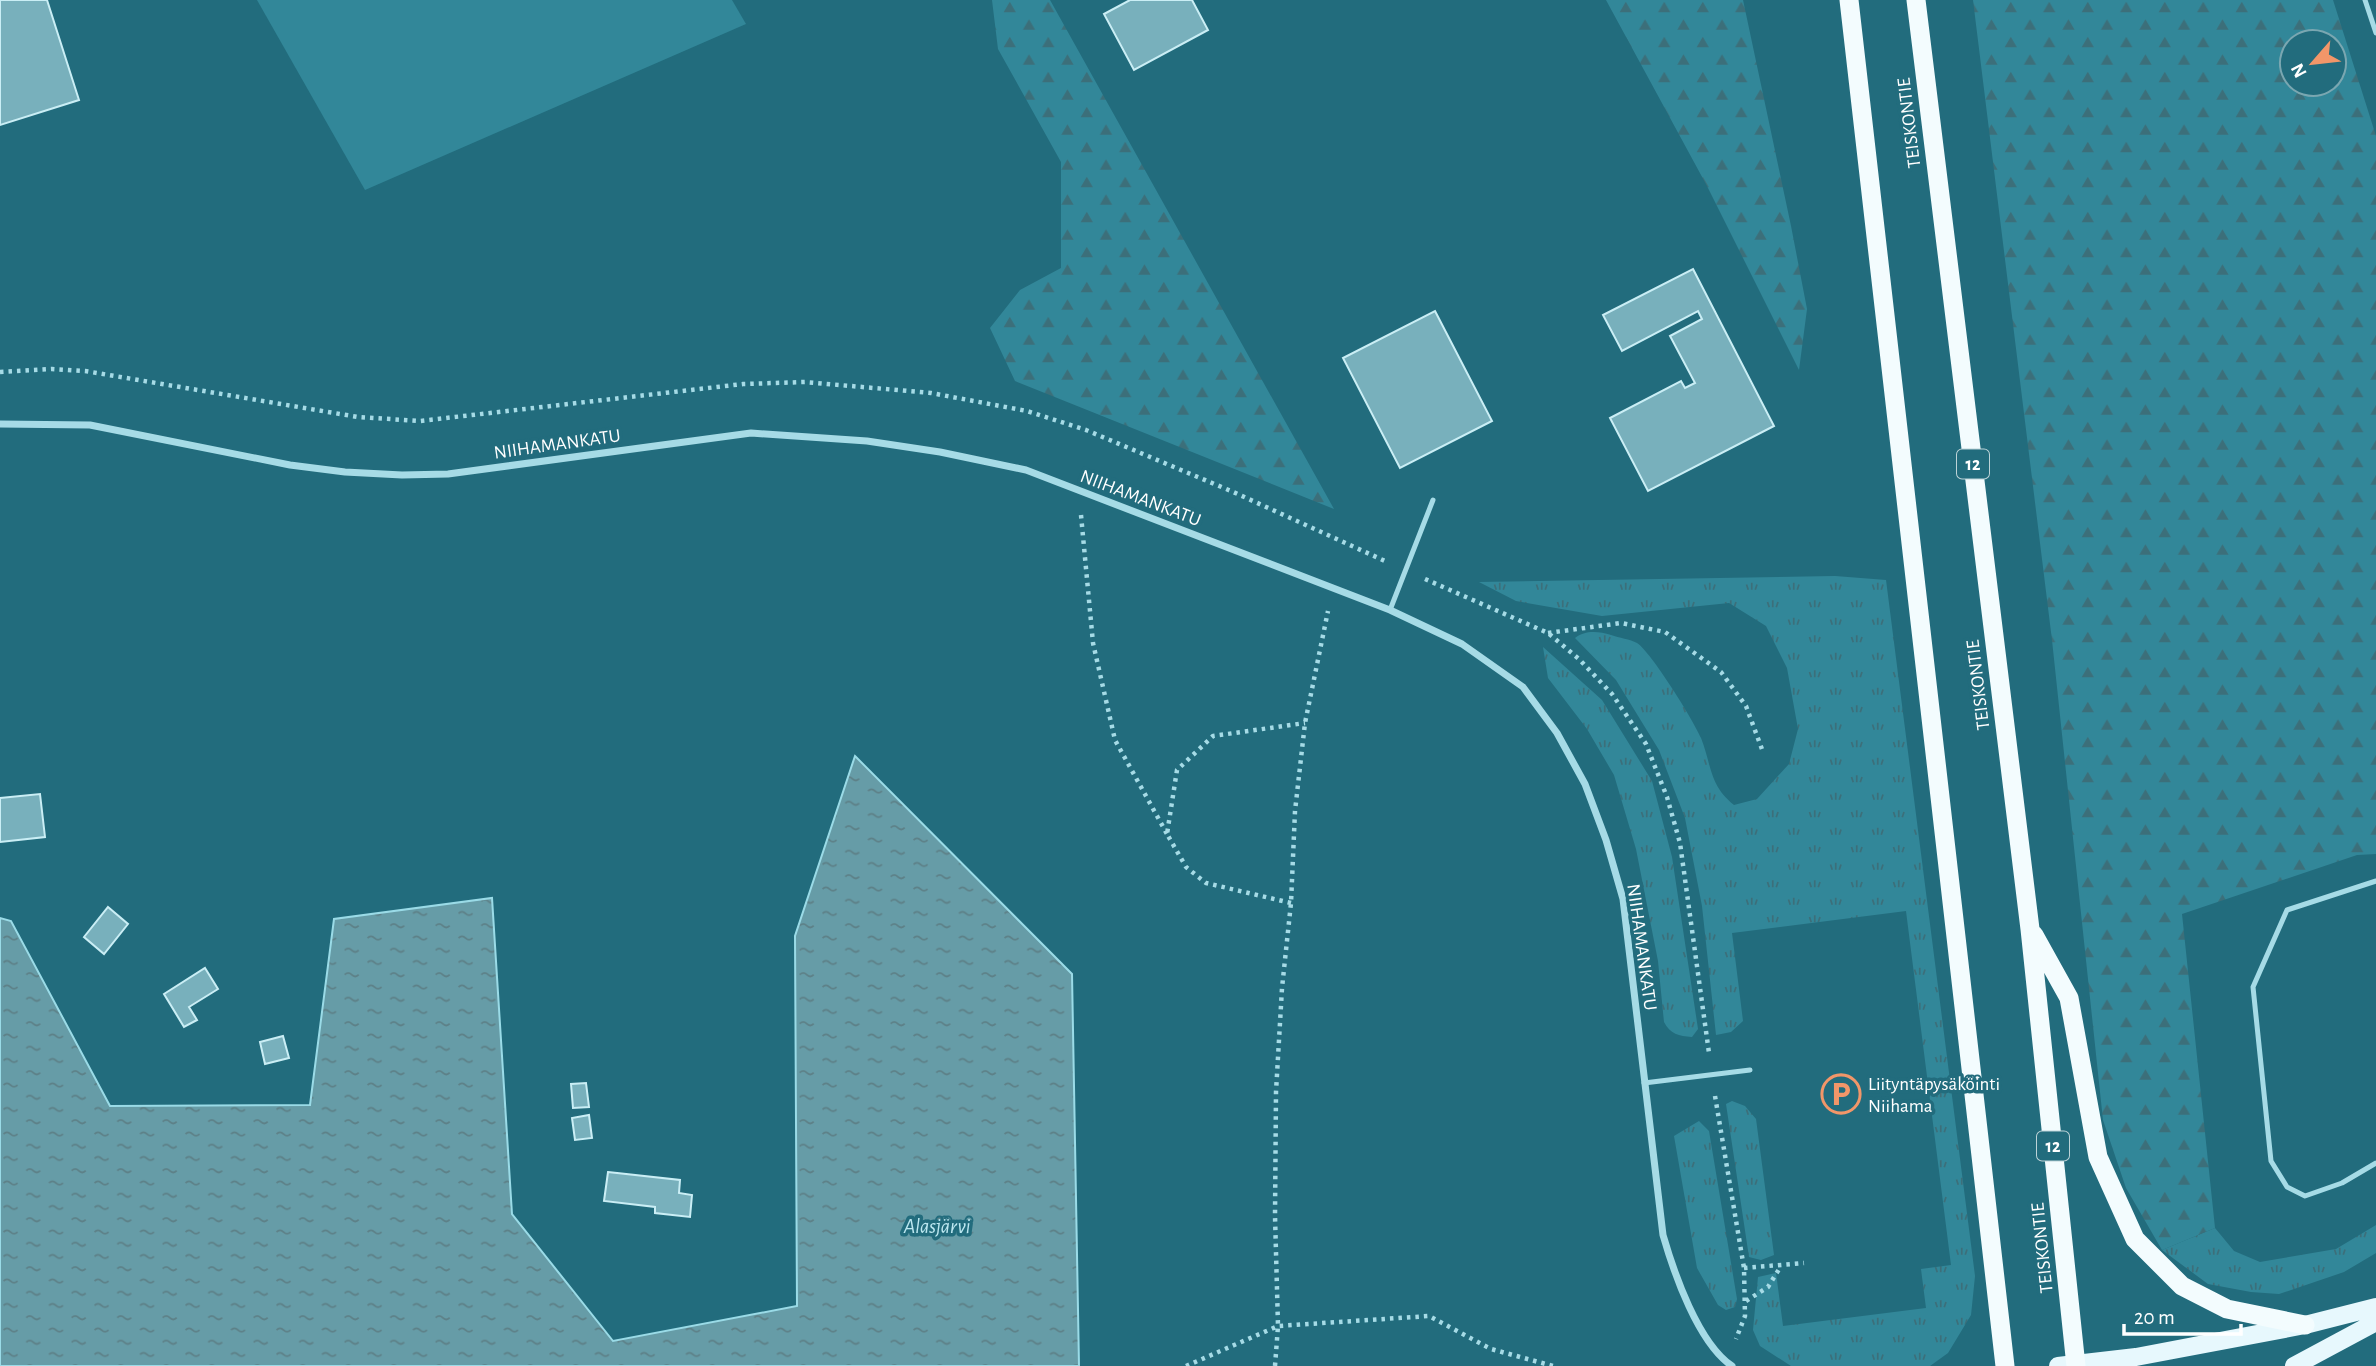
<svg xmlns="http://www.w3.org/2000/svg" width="2376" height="1366" font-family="'Alegreya Sans',sans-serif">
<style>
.grass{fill:url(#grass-tufts)}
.forest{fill:url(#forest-firs);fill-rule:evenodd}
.garden{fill:#328799}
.water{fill:url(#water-ripples);stroke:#9adbe7;stroke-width:2}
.building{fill:#78b0bc;stroke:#caeef5;stroke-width:2}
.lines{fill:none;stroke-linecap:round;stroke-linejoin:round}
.path{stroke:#a6dbe6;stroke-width:4.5;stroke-dasharray:3.5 5;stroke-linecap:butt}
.service{stroke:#a6dbe6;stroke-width:5}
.minor{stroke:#a6dbe6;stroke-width:7}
.primary{stroke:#e7f8fd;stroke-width:18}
.trunk{stroke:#f3fcfe;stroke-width:19}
.labels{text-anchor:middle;stroke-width:7;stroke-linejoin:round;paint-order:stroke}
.shield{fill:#226c7d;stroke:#bdd3d8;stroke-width:2}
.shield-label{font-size:18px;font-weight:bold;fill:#fff}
.street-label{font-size:19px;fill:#fff;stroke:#226c7d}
.poi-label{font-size:19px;fill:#fff;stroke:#226c7d;text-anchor:start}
.water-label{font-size:21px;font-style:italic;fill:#bde8f1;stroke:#226c7d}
</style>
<defs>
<pattern id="grass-tufts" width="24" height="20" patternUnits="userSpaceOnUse" patternTransform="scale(1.75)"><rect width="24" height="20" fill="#328799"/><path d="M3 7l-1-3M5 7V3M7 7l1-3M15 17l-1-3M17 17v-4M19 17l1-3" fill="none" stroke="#3c6f7a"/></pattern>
<pattern id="forest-firs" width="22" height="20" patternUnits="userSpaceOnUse" patternTransform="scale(1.75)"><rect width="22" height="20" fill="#328799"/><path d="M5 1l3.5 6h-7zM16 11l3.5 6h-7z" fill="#3c6f7a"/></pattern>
<pattern id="water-ripples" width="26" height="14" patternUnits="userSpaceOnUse" patternTransform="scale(1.75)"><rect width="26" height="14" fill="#669ca7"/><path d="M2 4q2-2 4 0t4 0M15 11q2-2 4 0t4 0" fill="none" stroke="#5d8087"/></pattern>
</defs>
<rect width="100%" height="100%" fill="#226c7d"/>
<path class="grass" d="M1835,576L1886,580L1975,1276L1971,1315L1948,1353L1930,1366H1791L1760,1346L1753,1330L1758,1277L1776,1273L1783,1326L1926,1308L1921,1269L1951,1265L1906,911L1732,933L1743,1021L1731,1032L1716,1035L1702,906L1685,818L1659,750L1616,680L1575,638C1585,630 1598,631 1611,635C1619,638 1630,639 1637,643C1651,652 1694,721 1701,738C1712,766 1709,785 1734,805L1757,799L1789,764L1798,729L1787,668L1766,626L1729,603L1602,616L1516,601L1479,582Z
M1543,647L1602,700L1652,781L1672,857L1698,1029L1692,1037C1679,1036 1670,1034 1664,1022L1658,961L1636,849L1614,775L1587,729L1548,678Z
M1732,1101L1745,1106L1756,1119L1774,1255L1761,1260L1749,1257L1726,1104Z
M1699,1121L1709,1131L1737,1299L1735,1307L1726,1310L1718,1305L1697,1268L1674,1136Z
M2376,1225V1253L2344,1272L2279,1294L2251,1292L2208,1284L2162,1250L2215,1228L2234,1251L2260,1262L2336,1249Z"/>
<path class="forest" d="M992,0H1050L1334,509L1015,381L990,328L1020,290L1061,268V162L998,49Z
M1606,0H1743L1791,226L1807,309L1799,370L1707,186Z
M1973,0H2333L2376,136V854L2357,855L2182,914L2215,1228L2162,1250L2126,1188L2103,1120L2052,640ZM2292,42H2334V84H2292Z"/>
<path class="garden" d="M257,0H732L746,24L365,190Z"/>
<path class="water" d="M855,756L1072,974L1079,1366H0V918L11,921L110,1106L310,1105L334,919L492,898L512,1214L613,1341L797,1306L795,936Z"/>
<path class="building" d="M0,0H47L79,100L0,125Z
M1130,0H1192L1208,30L1134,70L1104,14Z
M1693,269L1774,426L1648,491L1610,418L1681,381L1685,388L1695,383L1670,336L1702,319L1698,311L1622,351L1603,315Z
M1435,311L1492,421L1400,468L1343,358Z
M40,794L45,837L0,842V798Z
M108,907L128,924L104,954L84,937Z
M205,968L218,989L189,1007L197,1020L184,1027L164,994Z
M283,1036L289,1058L265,1064L260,1042Z
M586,1083L589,1107L573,1108L571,1084Z
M589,1115L592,1138L575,1140L572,1118Z
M608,1172L680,1180L679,1193L692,1195L690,1217L655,1213V1207L604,1201Z"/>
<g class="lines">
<path class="path" d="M0,372L52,369L85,371L358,417L420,421L743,384L805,382L931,393L1027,411L1086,430L1231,491L1385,561
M1081,515L1093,643L1115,740L1167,834
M1425,579L1548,633L1579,659L1612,694L1646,744L1667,797L1680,843L1709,1053
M1548,633L1621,623L1665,632L1721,672L1746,706L1763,752
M1291,903L1206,883L1186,867L1167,834L1177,770L1213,736L1305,723
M1715,1096L1744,1268L1745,1316L1736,1339
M1744,1268L1804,1263
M1746,1301L1768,1287L1781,1266
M1186,1366L1278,1326L1429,1316L1491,1349L1553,1366
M1275,1366L1278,1326L1275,1216L1276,1092L1282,988L1291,903L1295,811L1305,723L1328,611"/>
<path class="service" d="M2365,0L2376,33
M1390,610L1433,500
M2376,881L2287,910L2253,987L2271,1161L2287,1187L2305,1196L2342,1183L2376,1163
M1644,1083L1750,1070"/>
<path class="minor" d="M0,424L90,425L290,465L345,472L402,475L448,474L751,433L867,441L940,452L1026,470L1390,610L1462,644L1523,687L1557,733L1585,784L1606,840L1623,899L1663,1235C1674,1273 1698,1343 1732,1366"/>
<path class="primary" d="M2058,1366L2136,1357L2305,1325L2376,1307
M2294,1366L2376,1322"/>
<path class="trunk" d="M1849,0L2005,1366
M1916,0L2030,929L2076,1366
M2034,935L2069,998L2098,1157L2135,1239L2182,1286L2227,1309L2305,1325"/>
</g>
<defs>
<g id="parking-ring" transform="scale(2.0125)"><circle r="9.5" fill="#226c7d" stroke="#f29669" stroke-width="1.5"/><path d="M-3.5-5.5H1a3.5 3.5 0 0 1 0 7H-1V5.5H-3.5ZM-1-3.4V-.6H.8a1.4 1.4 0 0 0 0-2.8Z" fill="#f29669"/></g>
</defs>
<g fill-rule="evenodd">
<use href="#parking-ring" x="1841" y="1094"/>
</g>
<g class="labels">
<g class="shield">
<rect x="1957" y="449.5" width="32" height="29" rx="5"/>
<rect x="2037" y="1131.5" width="32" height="29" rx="5"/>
</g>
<g class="shield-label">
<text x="1973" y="470">12</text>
<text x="2053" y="1152">12</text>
</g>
<g class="street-label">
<text transform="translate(1908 123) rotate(-97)" y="7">TEISKONTIE</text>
<text transform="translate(557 443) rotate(-8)" y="7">NIIHAMANKATU</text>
<text transform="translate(1141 497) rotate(21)" y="7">NIIHAMANKATU</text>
<text transform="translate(1977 685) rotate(-97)" y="7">TEISKONTIE</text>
<text transform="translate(1643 947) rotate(82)" y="7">NIIHAMANKATU</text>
<text transform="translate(2041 1248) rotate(-96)" y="7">TEISKONTIE</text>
</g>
<g class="poi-label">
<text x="1868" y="1090">Liityntäpysäköinti<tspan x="1868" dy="22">Niihama</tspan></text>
</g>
<g class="water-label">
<text x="937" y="1233">Alasjärvi</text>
</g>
</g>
<g transform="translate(2313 63) rotate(242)"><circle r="33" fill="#226c7d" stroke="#7aa7b1" stroke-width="2"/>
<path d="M0-5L12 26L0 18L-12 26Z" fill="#f29669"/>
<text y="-10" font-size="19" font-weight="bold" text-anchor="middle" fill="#ffffff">N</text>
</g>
<path d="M2124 1324v10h117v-10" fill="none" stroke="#ffffff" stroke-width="3.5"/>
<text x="2134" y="1324" font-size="21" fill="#ffffff" stroke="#226c7d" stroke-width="5" paint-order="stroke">20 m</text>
</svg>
